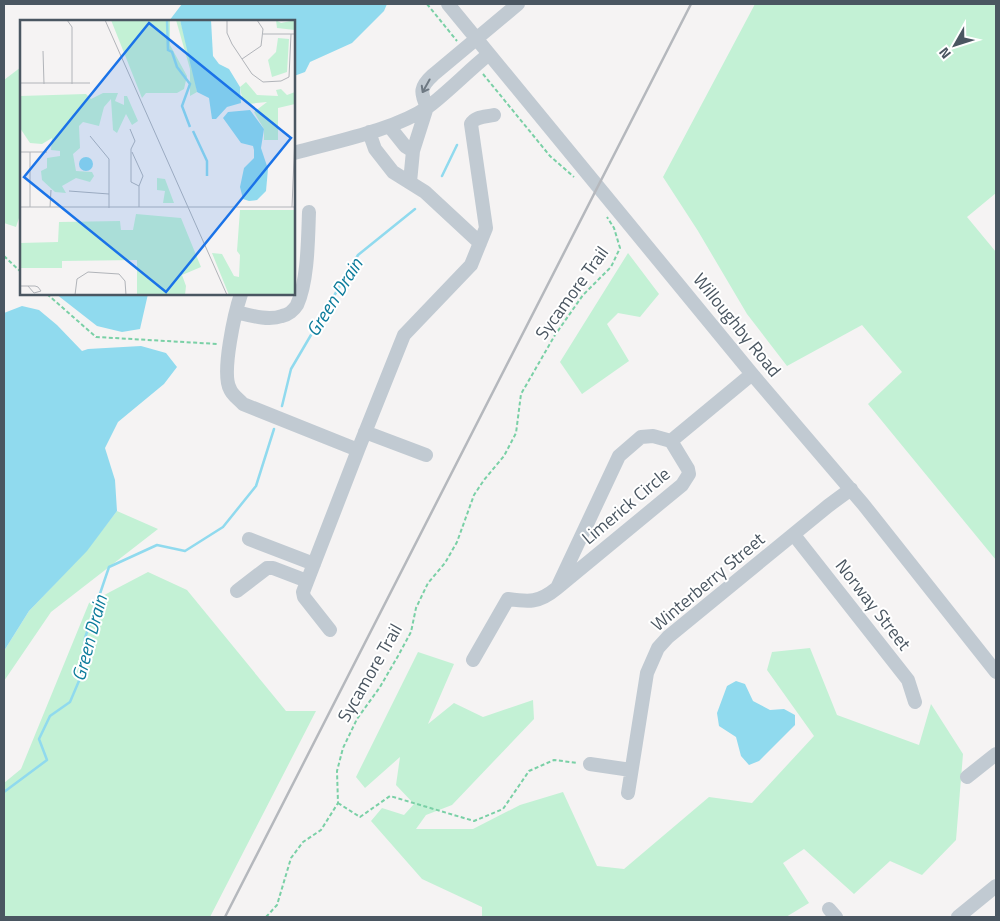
<svg xmlns="http://www.w3.org/2000/svg" width="1000" height="921" font-family="'Titillium Web',sans-serif">
<style>
.green{fill:#c3f1d5}
.water{fill:#90daee}
.lines{fill:none;stroke-linecap:round;stroke-linejoin:round}
.stream{stroke:#90daee;stroke-width:2.5}
.path{stroke:#7ad0a6;stroke-width:2;stroke-dasharray:4 2.5;stroke-linecap:butt}
.minor{stroke:#c1cad2;stroke-width:14}
.rail{stroke:#b5b8bd;stroke-width:2.5}
.oneway{stroke:#6e7983}
.labels{text-anchor:middle;stroke-width:4;stroke-linejoin:round;paint-order:stroke}
.street-label{font-size:18px;fill:#4a5661;stroke:#fff}
.water-label{font-size:19px;font-style:italic;fill:#0c7c9b;stroke:#fff}
.inset-river{fill:none;stroke:#90daee;stroke-width:2.5}
.inset-road{fill:none;stroke:#b1b4b9;stroke-width:1}
.view{fill:#1a73e8;fill-opacity:0.15;stroke:#1a73e8;stroke-width:2.5}
.inset-edge{fill:none;stroke:#4a5661;stroke-width:2.5}
</style>
<rect width="100%" height="100%" fill="#f5f3f3"/>
<path class="green" d="M755,4H996V193L967,217L996,252V560L868,404L902,372L862,325L787,366L747,314L698,231L663,177Z
M21,67V212L16,227L4,223V80Z
M628,253L659,294L640,317L618,313L607,324L629,361L582,394L560,362Z
M117,511L158,529L51,612L4,681V651L29,611L86,551Z
M148,572L187,590L286,711H316L210,917H4V783L21,769L89,603Z
M810,648L837,715L919,745L931,704L963,754L956,840L922,875L890,861L854,894L804,849L783,863L809,903L786,917H482V907L422,879L371,821L382,808L404,815L414,804L396,785L400,757L365,788L356,777L418,652L454,664L428,724L454,703L483,717L533,700L534,719L452,805L426,815L416,829H473L520,805L563,792L597,866L624,869L709,797L752,803L814,736L767,670L772,652Z"/>
<path class="water" d="M182,4H387L384,11L352,43L310,62L305,72L294,76V21H169Z
M56,294H148L140,329L122,332L97,326Z
M22,306L39,310L57,325L82,351L88,349L141,346L166,353L177,367L164,384L118,422L105,448L115,480L117,511L87,551L29,611L4,651V313Z
M736,681L745,684L753,701L770,710L784,709L795,715V725L759,761L749,765L741,756L736,737L719,726L717,713L727,686Z"/>
<g class="lines">
<path class="stream" d="M442,176L457,145
M282,406L291,369L358,255L415,209
M4,792L47,760L39,739L50,716L70,702L84,669L85,638L109,567L157,545L185,551L223,527L256,486L274,429"/>
<path class="path" d="M427,4L457,41
M483,74L550,156L574,177
M4,256L21,272
M47,294L96,337L218,344
M338,803L360,817L390,796L474,821L503,809L529,771L554,760L578,763
M266,917L277,905L291,858L303,842L321,830L338,803L337,771L343,748L357,719L380,687L398,656L411,632L416,608L428,583L445,563L457,542L474,495L484,480L504,456L516,433L521,394L555,335L583,295L611,267L620,248L614,228L607,217"/>
<path class="minor" d="M448,4L752,374L863,504L996,672
M389,126L405,146L413,151
M369,132L375,149L393,172L425,192L480,243
M294,153C333,142 395,130 428,107C449,91 468,71 489,54
M410,182L413,151L427,107C420,92 420,87 433,75L518,4
M241,294C235,312 221,373 230,389C232,395 239,399 243,404L358,450L404,335L471,265L486,228L471,124C475,116 486,117 494,115
M236,312C249,315 268,321 282,316C288,315 294,310 297,305C308,281 308,239 309,212
M365,432L426,455
M671,441L752,374
M794,535L908,680L915,702
M249,539L314,564
M237,591L267,568H273L307,581
M330,630L304,597L303,592L358,450
M473,660L508,599C529,602 539,603 557,588L682,485L689,474L688,469L671,441L653,436L641,437L619,456L557,588
M590,764L631,770
M967,777L996,754
M628,793L647,673L658,648L668,637L828,506L851,489
M829,909L836,917
M958,917L996,886"/>
<path class="rail" d="M225,917L691,4"/>
</g>
<defs><path id="oneway-shaft" d="M-6 0H5M1.5-3L5.5 0L1.5 3" fill="none" stroke-width="1.6" stroke-linecap="round" stroke-linejoin="round" transform="scale(1.25)"/></defs>
<use class="oneway" href="#oneway-shaft" transform="translate(426 86) rotate(119)"/>
<g class="labels">
<g class="street-label">
<text transform="translate(572 293) rotate(-54)" y="6">Sycamore Trail</text>
<text transform="translate(737 325) rotate(51)" y="6">Willoughby Road</text>
<text transform="translate(626 506) rotate(-40)" y="6">Limerick Circle</text>
<text transform="translate(708 582) rotate(-40)" y="6">Winterberry Street</text>
<text transform="translate(873 605) rotate(52)" y="6">Norway Street</text>
<text transform="translate(370 673) rotate(-60)" y="6">Sycamore Trail</text>
</g>
<g class="water-label">
<text transform="translate(334 297) rotate(-58)" y="7">Green Drain</text>
<text transform="translate(89 638) rotate(-75)" y="7">Green Drain</text>
</g>
</g>
<g transform="translate(20 20)">
<rect width="275" height="275" fill="#f5f3f3"/>
<path d="M91,0H150V25L167,56L164,69L157,73H126L122,78ZM156,0H160L173,46L177,72L170,76V49ZM256,0L261,3L275,0V10L257,8ZM258,18L269,19L267,52L252,57L248,40L256,32ZM226,62L237,75L258,76L256,70L261,69L267,75L275,72V84L258,88V120H244V109L234,92L247,82L228,84L222,78L220,67ZM83,73H98L95,81L104,85V76H107L118,101L112,105L106,94L97,113L93,110L91,79L84,87L79,106L63,102L59,106L60,128L53,134L56,151L72,152L74,156L70,162L56,158L42,166L46,173L35,172L22,160L21,151L27,148V138L40,136V131L31,130L32,118L22,124L10,123L0,108V76L66,74L71,79ZM137,158L145,159L154,183H143L145,171L137,170ZM220,190H275V275H209L192,233L202,234L214,256L219,257L220,235L217,231ZM116,194L161,198L181,247L162,255L166,266L165,275H117V240L42,241V248H0V223L38,222L39,202L100,201L101,210H113Z" fill="#c3f1d5"/>
<path d="M160,0H191L193,36L199,44L209,49L220,67L221,83L207,87L196,99H192L189,78L177,72ZM230,90L244,109L241,128L248,149L246,171L237,180L229,181L223,179L220,167L224,148L234,138V130L233,126L221,123L203,98L208,92ZM59 144a7 7 0 1 1 14 0a7 7 0 1 1-14 0Z" fill="#90daee"/>
<path class="inset-river" d="M147,0L148,30L152,32L157,47L170,64L162,86L170,107M173,111L187,141V156"/>
<path class="inset-road" d="M47,0L52,7V64M85,0L207,275M207,0V13L212,24L232,54L243,62L261,61L269,57L271,14M243,14H275M23,31L24,64M222,39L241,26L243,9L237,0M0,63H70M110,109L115,121L111,129V162L119,166M70,116L89,139V188M0,132H27M10,132V187M112,132L123,156L119,166V187M49,171L89,174M0,187H275M30,187L31,170M272,187L275,115M0,266H15L18,267L21,271L14,273L8,266M55,275L57,259L68,252L99,254L105,261L106,275"/>
<path class="view" d="M129,3L271,118L146,272L4,157Z"/>
<rect width="275" height="275" class="inset-edge"/>
</g>
<rect width="1000" height="921" fill="none" stroke="#4a5661" stroke-width="10"/>
<g transform="translate(955 45) rotate(231)" stroke="#ffffff" stroke-width="4" paint-order="stroke">
<path d="M0-4L9 19L0 12L-9 19Z" fill="#4a5661"/>
<text y="-8" font-size="14" font-weight="bold" text-anchor="middle" fill="#4a5661">N</text>
</g>
</svg>
